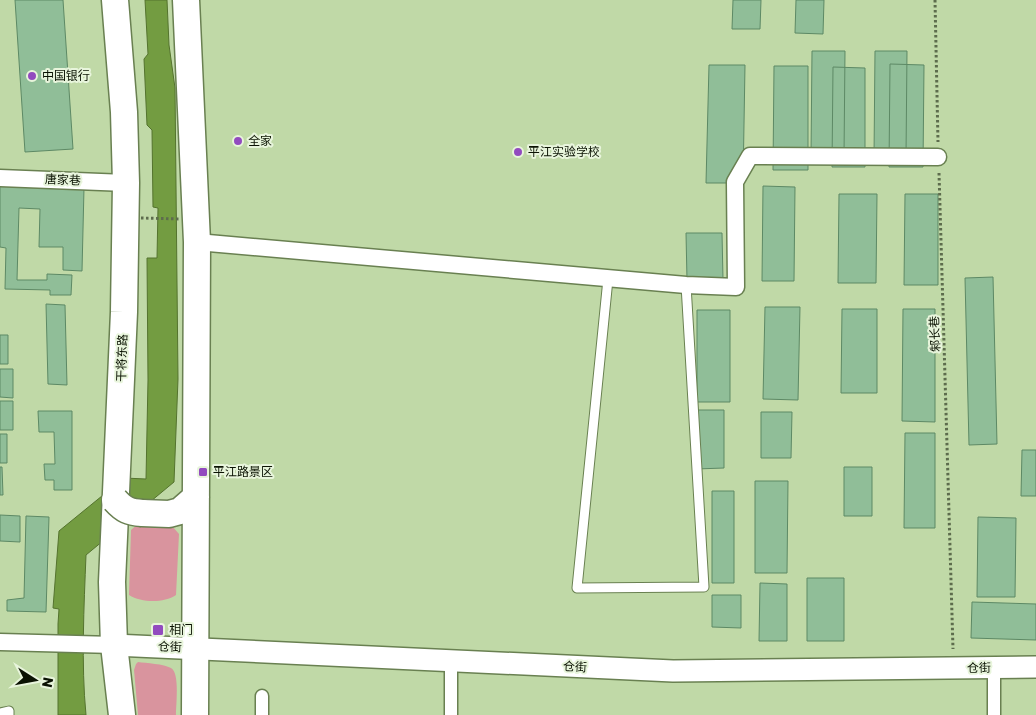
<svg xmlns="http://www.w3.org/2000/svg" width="1036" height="715" font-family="Rubik,'Noto Sans SC',sans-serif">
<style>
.green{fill:#d9949e}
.water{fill:#739c41;stroke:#54732e}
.building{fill:#90be98;stroke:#5d8965}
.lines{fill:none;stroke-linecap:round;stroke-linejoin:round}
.service-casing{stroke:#698051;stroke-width:11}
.pedestrian-casing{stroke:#698051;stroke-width:15}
.minor-casing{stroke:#698051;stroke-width:19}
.tertiary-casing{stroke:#698051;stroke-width:24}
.primary-casing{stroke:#698051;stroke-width:29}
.path{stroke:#5d6c4d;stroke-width:3;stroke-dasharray:2.5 2.5;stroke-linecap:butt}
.service{stroke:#fff;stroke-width:9}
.pedestrian{stroke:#fff;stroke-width:12}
.minor{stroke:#fff;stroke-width:16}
.tertiary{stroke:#fff;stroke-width:21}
.primary{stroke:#fff;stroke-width:26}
.primary-bridge-casing{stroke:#698051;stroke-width:29;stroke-linecap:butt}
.path-bridge{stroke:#5d6c4d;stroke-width:3;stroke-dasharray:2.5 2.5;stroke-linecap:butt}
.primary-bridge{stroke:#fff;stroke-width:26}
.poi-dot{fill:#924bbf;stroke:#e8f5dc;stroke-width:2}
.labels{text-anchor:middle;stroke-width:4;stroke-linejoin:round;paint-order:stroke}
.poi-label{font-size:12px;fill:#0a1202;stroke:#e8f5dc;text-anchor:start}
.street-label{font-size:12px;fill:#0a1202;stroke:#e8f5dc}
</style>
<rect width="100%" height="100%" fill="#c0d9a7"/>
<path class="green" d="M139,523L172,526L179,534L176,595C164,603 142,603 129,595L131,530Z
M138,662C146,663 164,664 171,668C180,673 176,705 176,715H138L134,670L136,664Z"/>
<path class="water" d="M145,0H167L169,45L175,88L178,379L174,482L86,555C84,606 81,664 86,715H58V624L59,609L53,608L59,531L124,478L146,479L148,380L147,258H157L158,208L153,207L152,130L147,125L144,59L148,54Z"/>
<path class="building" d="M15,0H63L73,149L25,152Z
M733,0H761L760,29H732Z
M796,0H824L823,34L795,33Z
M812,51H845L844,156L811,155Z
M875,51H907L906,156H874Z
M890,64L924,65L923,167H889Z
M709,65H745L743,183H706Z
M774,66H808V170H773Z
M833,67L865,68V167H832Z
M0,186L84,188L82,271L63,270V247H39L40,209L19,208L17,280H47V274L72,275L71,295H50V290L5,289L6,248L0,247Z
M763,186L795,187L794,281H762Z
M839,194H877L876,283H838Z
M905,194H938V285H904Z
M686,233H722L723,279L687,280Z
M993,277L997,444L969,445L965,278Z
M46,304L65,305L67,385L48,384Z
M765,307H800L798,400L763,399Z
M842,309H877V393H841Z
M903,309H935V422L902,421Z
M697,310H730V402H697Z
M0,335H8V364H0Z
M0,369H13V398L0,397Z
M0,401H13V430H0Z
M697,410H724V468L696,469Z
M38,411H72V490H54V480H45L44,464H55L54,432H39Z
M761,412H792L791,458H761Z
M905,433H935V528H904Z
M0,434H7V463H0Z
M1022,450H1036V496H1021Z
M0,467H2L3,495H0Z
M844,467H872V516H844Z
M755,481H788L787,573H755Z
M712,491H734V583H712Z
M0,515L20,516V542L0,541Z
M26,516L49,517L46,612L7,611V600L24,598Z
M978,517L1016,518L1015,597H977Z
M807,578H844V641H807Z
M760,583L787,584V641H759Z
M712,595H741V628L712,627Z
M972,602L1036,604V640L971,638Z"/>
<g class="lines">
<g class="service-casing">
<path id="service" d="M608,279L577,588L704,587L686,285
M0,713L9,711V715"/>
</g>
<g class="pedestrian-casing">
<path id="pedestrian" d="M451,661V715
M262,696V715
M994,715V668"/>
</g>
<g class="minor-casing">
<path id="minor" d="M0,178L126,183
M197,242L686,285L736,287L735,182L750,156L938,157
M0,642L114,645"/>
</g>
<g class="tertiary-casing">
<path id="tertiary" d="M114,645L673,671L1036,667"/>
</g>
<g class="primary-casing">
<path id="primary" d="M115,0L124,112L126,183L124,312L112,582L114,645L122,715
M186,0L197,242L195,715
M142,513L169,514L180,511L196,497"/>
</g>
<path class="path" d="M935,0L938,142
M939,173L953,649"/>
<use href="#service" class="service"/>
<use href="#pedestrian" class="pedestrian"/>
<use href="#minor" class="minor"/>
<use href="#tertiary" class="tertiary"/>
<use href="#primary" class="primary"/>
<g class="primary-bridge-casing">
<path id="primary-bridge" d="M115,500C124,510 129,512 142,513"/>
</g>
<path class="path-bridge" d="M141,218L181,219"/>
<use href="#primary-bridge" class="primary-bridge"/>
</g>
<g class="poi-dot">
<circle cx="32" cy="76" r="5"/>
<circle cx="238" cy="141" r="5"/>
<circle cx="518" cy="152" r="5"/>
<rect x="198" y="467" width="10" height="10" rx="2.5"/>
<rect x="152" y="624" width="12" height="12" rx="2.5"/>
</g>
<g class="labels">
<g class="poi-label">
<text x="42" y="80">中国银行</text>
<text x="248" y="145">全家</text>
<text x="528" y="156">平江实验学校</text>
<text x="213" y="476">平江路景区</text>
<text x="169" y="634">相门</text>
</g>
<g class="street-label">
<text transform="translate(63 180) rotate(2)" y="4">唐家巷</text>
<text transform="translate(935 334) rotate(-92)" y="4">邾长巷</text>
<text transform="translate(122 358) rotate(-88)" y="4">干将东路</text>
<text transform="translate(170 647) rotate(2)" y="4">仓街</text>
<text transform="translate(575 667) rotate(3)" y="4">仓街</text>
<text transform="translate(979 668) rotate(-1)" y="4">仓街</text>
</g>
</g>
<g transform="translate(35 680) rotate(101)" stroke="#e8f5dc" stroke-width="4" paint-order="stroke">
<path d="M0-4L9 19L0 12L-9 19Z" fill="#0a1202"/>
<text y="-8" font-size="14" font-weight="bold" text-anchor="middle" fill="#0a1202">N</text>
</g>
</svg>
